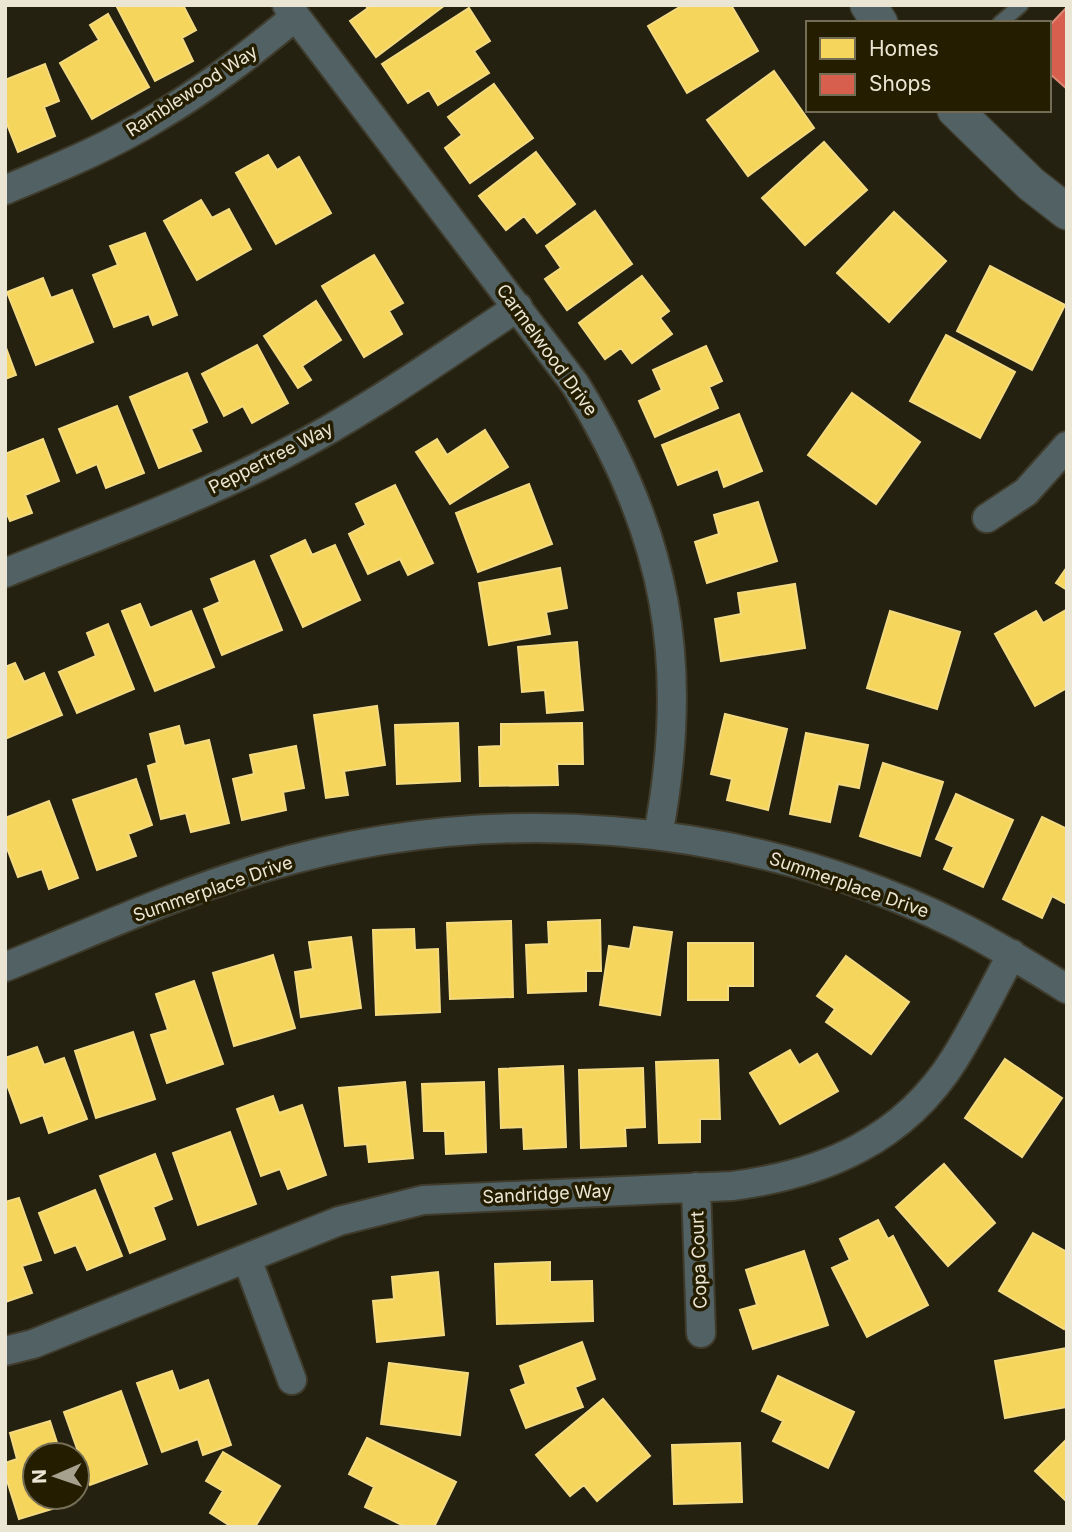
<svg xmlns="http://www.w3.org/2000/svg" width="1072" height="1532" font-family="Inter,sans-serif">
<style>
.homes{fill:#f6d55c;stroke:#f3da80;stroke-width:2}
.shops{fill:#d6604d;stroke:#dc8876;stroke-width:2}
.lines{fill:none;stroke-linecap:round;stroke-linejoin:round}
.service-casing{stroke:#3f3c2d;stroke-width:18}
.minor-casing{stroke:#3f3c2d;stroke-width:32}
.tertiary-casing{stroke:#3f3c2d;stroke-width:38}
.service{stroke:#526264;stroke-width:14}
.minor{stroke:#526264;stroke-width:28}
.tertiary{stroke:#526264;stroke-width:35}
.labels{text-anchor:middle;stroke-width:7;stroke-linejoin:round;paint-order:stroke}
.street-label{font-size:18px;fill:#ebe6d4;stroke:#251d00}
</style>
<rect width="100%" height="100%" fill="#252110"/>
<path class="homes" d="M116,5H183L196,30L182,38L193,61L155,81Z
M365,5H445L376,57L350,21L368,8Z
M683,5H731L758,51L687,93L648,26Z
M469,8L490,41L474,51L489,73L438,105L429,90L408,103L382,64Z
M108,14L149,87L92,119L60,63L99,40L90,25Z
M45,64L59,101L44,107L55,136L18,152L5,119V80Z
M774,71L814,128L748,176L707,120Z
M494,84L533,138L470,183L445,148L462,135L448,117Z
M824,142L867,190L805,245L762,198Z
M536,152L575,204L537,233L524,216L506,230L479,196Z
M268,155L277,170L299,157L331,213L276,244L236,173Z
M201,200L212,218L229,209L251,249L197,280L164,221Z
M595,211L632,264L567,310L545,279L561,268L546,246Z
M894,212L946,261L889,322L837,273Z
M145,233L177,315L153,325L149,314L114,327L93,275L118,265L110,246Z
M374,255L403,303L389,311L402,334L364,357L322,286Z
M990,266L1065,305L1032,370L957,331Z
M642,276L669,311L660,318L672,334L632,363L621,348L605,359L579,323Z
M43,278L51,298L72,290L93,342L36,365L7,292Z
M316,301L341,340L302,366L311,380L298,388L264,336Z
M946,335L1015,372L980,438L910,401Z
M5,345L16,375L5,379Z
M257,345L288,403L252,423L243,406L224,416L202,374Z
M706,346L722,381L709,387L718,408L655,437L639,401L662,390L653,370Z
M187,373L207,422L191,429L201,451L159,468L130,397Z
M852,393L920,442L876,504L808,455Z
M117,406L144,473L106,488L97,464L77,473L59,429Z
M739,414L762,471L724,487L718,469L678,485L662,445Z
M485,430L508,467L450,504L416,452L437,439L447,455Z
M43,439L59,481L25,495L32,513L10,521L5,509V454Z
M529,484L552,544L478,572L456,513Z
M395,485L433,563L408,575L400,559L368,574L349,534L366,525L356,504Z
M758,502L777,561L707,583L695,542L719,534L714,515Z
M305,540L312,555L335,545L360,600L303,627L271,556Z
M254,561L282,630L222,655L204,609L220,602L211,579Z
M1067,567V590L1056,583Z
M560,568L567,608L546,612L550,634L489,645L479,583Z
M795,584L805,648L721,661L715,619L741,614L738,593Z
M140,604L150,628L191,611L214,667L155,691L122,611Z
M1066,610L1067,688L1035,706L995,634L1036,611L1043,623Z
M890,611L960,632L937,709L867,688Z
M108,624L134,689L77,713L59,672L96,656L87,633Z
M577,642L583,710L547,713L545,690L522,692L518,647Z
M15,663L24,682L44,673L62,715L5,739V667Z
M377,706L385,765L344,771L348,795L326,798L314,715Z
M725,714L787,729L768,810L727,800L732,779L711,774Z
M458,723L460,781L397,784L395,725Z
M582,723L583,764H557L558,785L480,786L479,747L501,746V724Z
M179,726L184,746L209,740L229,823L191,832L186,813L161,819L148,766L157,763L150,734Z
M806,733L868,745L859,788L838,784L830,822L790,814Z
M296,746L304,788L283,792L286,810L242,820L233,779L254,774L250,755Z
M883,763L943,782L920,856L860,836Z
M136,779L152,825L128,834L136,856L97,870L73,800Z
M956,794L1013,820L983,887L944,869L954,847L936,839Z
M49,801L78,878L49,889L42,869L18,877L5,843V818Z
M1042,817L1067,829V904L1052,896L1042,918L1003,899Z
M600,920L601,971H586V991L528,993L526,945L549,944L548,922Z
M511,921L513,997L450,999L447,923Z
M634,927L672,932L660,1015L600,1005L609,946L630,949Z
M414,929L415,950L438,949L440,1012L376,1015L373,930Z
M351,937L361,1008L301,1017L295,972L313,969L309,942Z
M688,943H753V986H728V1000H688Z
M273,955L295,1028L234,1046L213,973Z
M846,956L909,1002L871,1054L826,1022L835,1009L817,996Z
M194,981L223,1064L167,1083L151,1035L168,1030L156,994Z
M133,1032L155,1099L96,1118L75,1051Z
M37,1047L44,1065L64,1058L87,1119L49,1133L43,1115L21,1123L5,1079V1058Z
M790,1050L799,1065L817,1054L838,1091L780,1124L750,1073Z
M1005,1059L1062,1098L1022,1157L965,1118Z
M718,1060L720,1119H700V1142L659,1143L656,1062Z
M563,1066L566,1147L524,1149L523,1127L501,1128L499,1069Z
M643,1068L645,1127L625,1128L626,1146L581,1148L579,1070Z
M405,1082L413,1158L369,1162L367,1144L345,1146L339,1088Z
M484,1082L486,1152L446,1154L445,1131H424L422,1084Z
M273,1096L279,1113L302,1105L326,1175L288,1189L280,1169L261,1176L237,1109Z
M230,1132L256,1204L198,1225L173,1153Z
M155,1154L172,1199L153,1207L165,1239L130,1253L100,1176Z
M944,1164L995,1223L948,1266L896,1207Z
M95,1190L122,1256L87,1270L76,1245L55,1253L39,1213Z
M19,1198L41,1260L22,1266L32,1293L5,1302V1202Z
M878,1220L888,1239L893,1236L928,1305L867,1337L832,1268L850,1260L840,1239Z
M1033,1233L1067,1252V1323L1064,1329L999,1291Z
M804,1251L828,1325L753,1349L740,1310L757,1305L746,1270Z
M550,1262V1282L592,1281L593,1321L497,1324L495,1264Z
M438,1272L444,1335L377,1342L373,1301L394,1299L392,1277Z
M582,1342L595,1379L575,1387L583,1407L526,1428L511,1390L526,1384L520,1366Z
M1067,1348V1407L1005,1418L995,1361Z
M389,1363L468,1373L460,1435L381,1424Z
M172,1371L179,1391L208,1380L231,1445L203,1455L198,1439L162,1452L137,1383Z
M778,1376L854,1412L828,1468L773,1441L783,1421L762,1411Z
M121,1391L147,1464L90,1485L64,1412Z
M603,1399L650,1456L597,1501L584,1485L570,1496L536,1455Z
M50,1421L61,1455H35V1497H74L75,1502L19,1519L5,1474V1463L17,1459L10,1433Z
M367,1438L456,1482L434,1527H406L365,1507L374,1487L349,1474Z
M1067,1439V1502L1035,1471Z
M740,1443L742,1502L674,1504L672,1445Z
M223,1452L280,1486L255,1527H232L210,1513L223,1491L206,1481Z"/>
<path class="shops" d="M1067,7V89L1049,73V26Z"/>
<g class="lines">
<g class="service-casing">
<path id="service" d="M1000,23L1021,5"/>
</g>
<g class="minor-casing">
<path id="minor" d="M287,5L575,384C667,533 691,663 658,835
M5,190C57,168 109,147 156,118C206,89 251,53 295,17
M987,518L1026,492L1067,446
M5,573C99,535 194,501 284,454C366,412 441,358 518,307
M5,967C90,933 174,894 262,868C489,800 742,819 955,924C994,943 1030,966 1067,989
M696,1187L701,1333
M247,1259L292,1380
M5,1351L33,1344L339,1221L423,1200L732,1186C824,1174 904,1140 955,1058C976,1024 993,989 1012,954"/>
</g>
<g class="tertiary-casing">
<path id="tertiary" d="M868,5L880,23
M955,110L1031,184L1067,212"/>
</g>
<use href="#service" class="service"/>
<use href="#minor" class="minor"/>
<use href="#tertiary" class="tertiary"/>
</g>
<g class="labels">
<g class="street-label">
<text transform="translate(192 91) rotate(-33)" y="6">Ramblewood Way</text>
<text transform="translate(547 350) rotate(54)" y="6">Carmelwood Drive</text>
<text transform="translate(271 458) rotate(-27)" y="6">Peppertree Way</text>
<text transform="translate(849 885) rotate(19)" y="6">Summerplace Drive</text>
<text transform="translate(213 889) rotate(-19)" y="6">Summerplace Drive</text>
<text transform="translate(547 1194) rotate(-3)" y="6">Sandridge Way</text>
<text transform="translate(699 1260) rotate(-92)" y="6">Copa Court</text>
</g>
</g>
<rect width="1072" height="1532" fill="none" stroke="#ebe6d4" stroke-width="14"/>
<rect x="806" y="21" width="245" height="91" fill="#251d00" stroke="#746d55" stroke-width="2"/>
<rect x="820" y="38" width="35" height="21" fill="#f6d55c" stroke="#746d55" stroke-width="2"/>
<text x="869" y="56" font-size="21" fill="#ebe6d4">Homes</text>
<rect x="820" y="74" width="35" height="21" fill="#d6604d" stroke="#746d55" stroke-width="2"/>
<text x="869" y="91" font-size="21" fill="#ebe6d4">Shops</text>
<g transform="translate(56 1476) rotate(268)"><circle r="33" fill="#251d00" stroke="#746d55" stroke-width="2"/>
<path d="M0-5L12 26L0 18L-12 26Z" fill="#a6a18f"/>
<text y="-10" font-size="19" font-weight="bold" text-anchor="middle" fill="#ebe6d4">N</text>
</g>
</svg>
